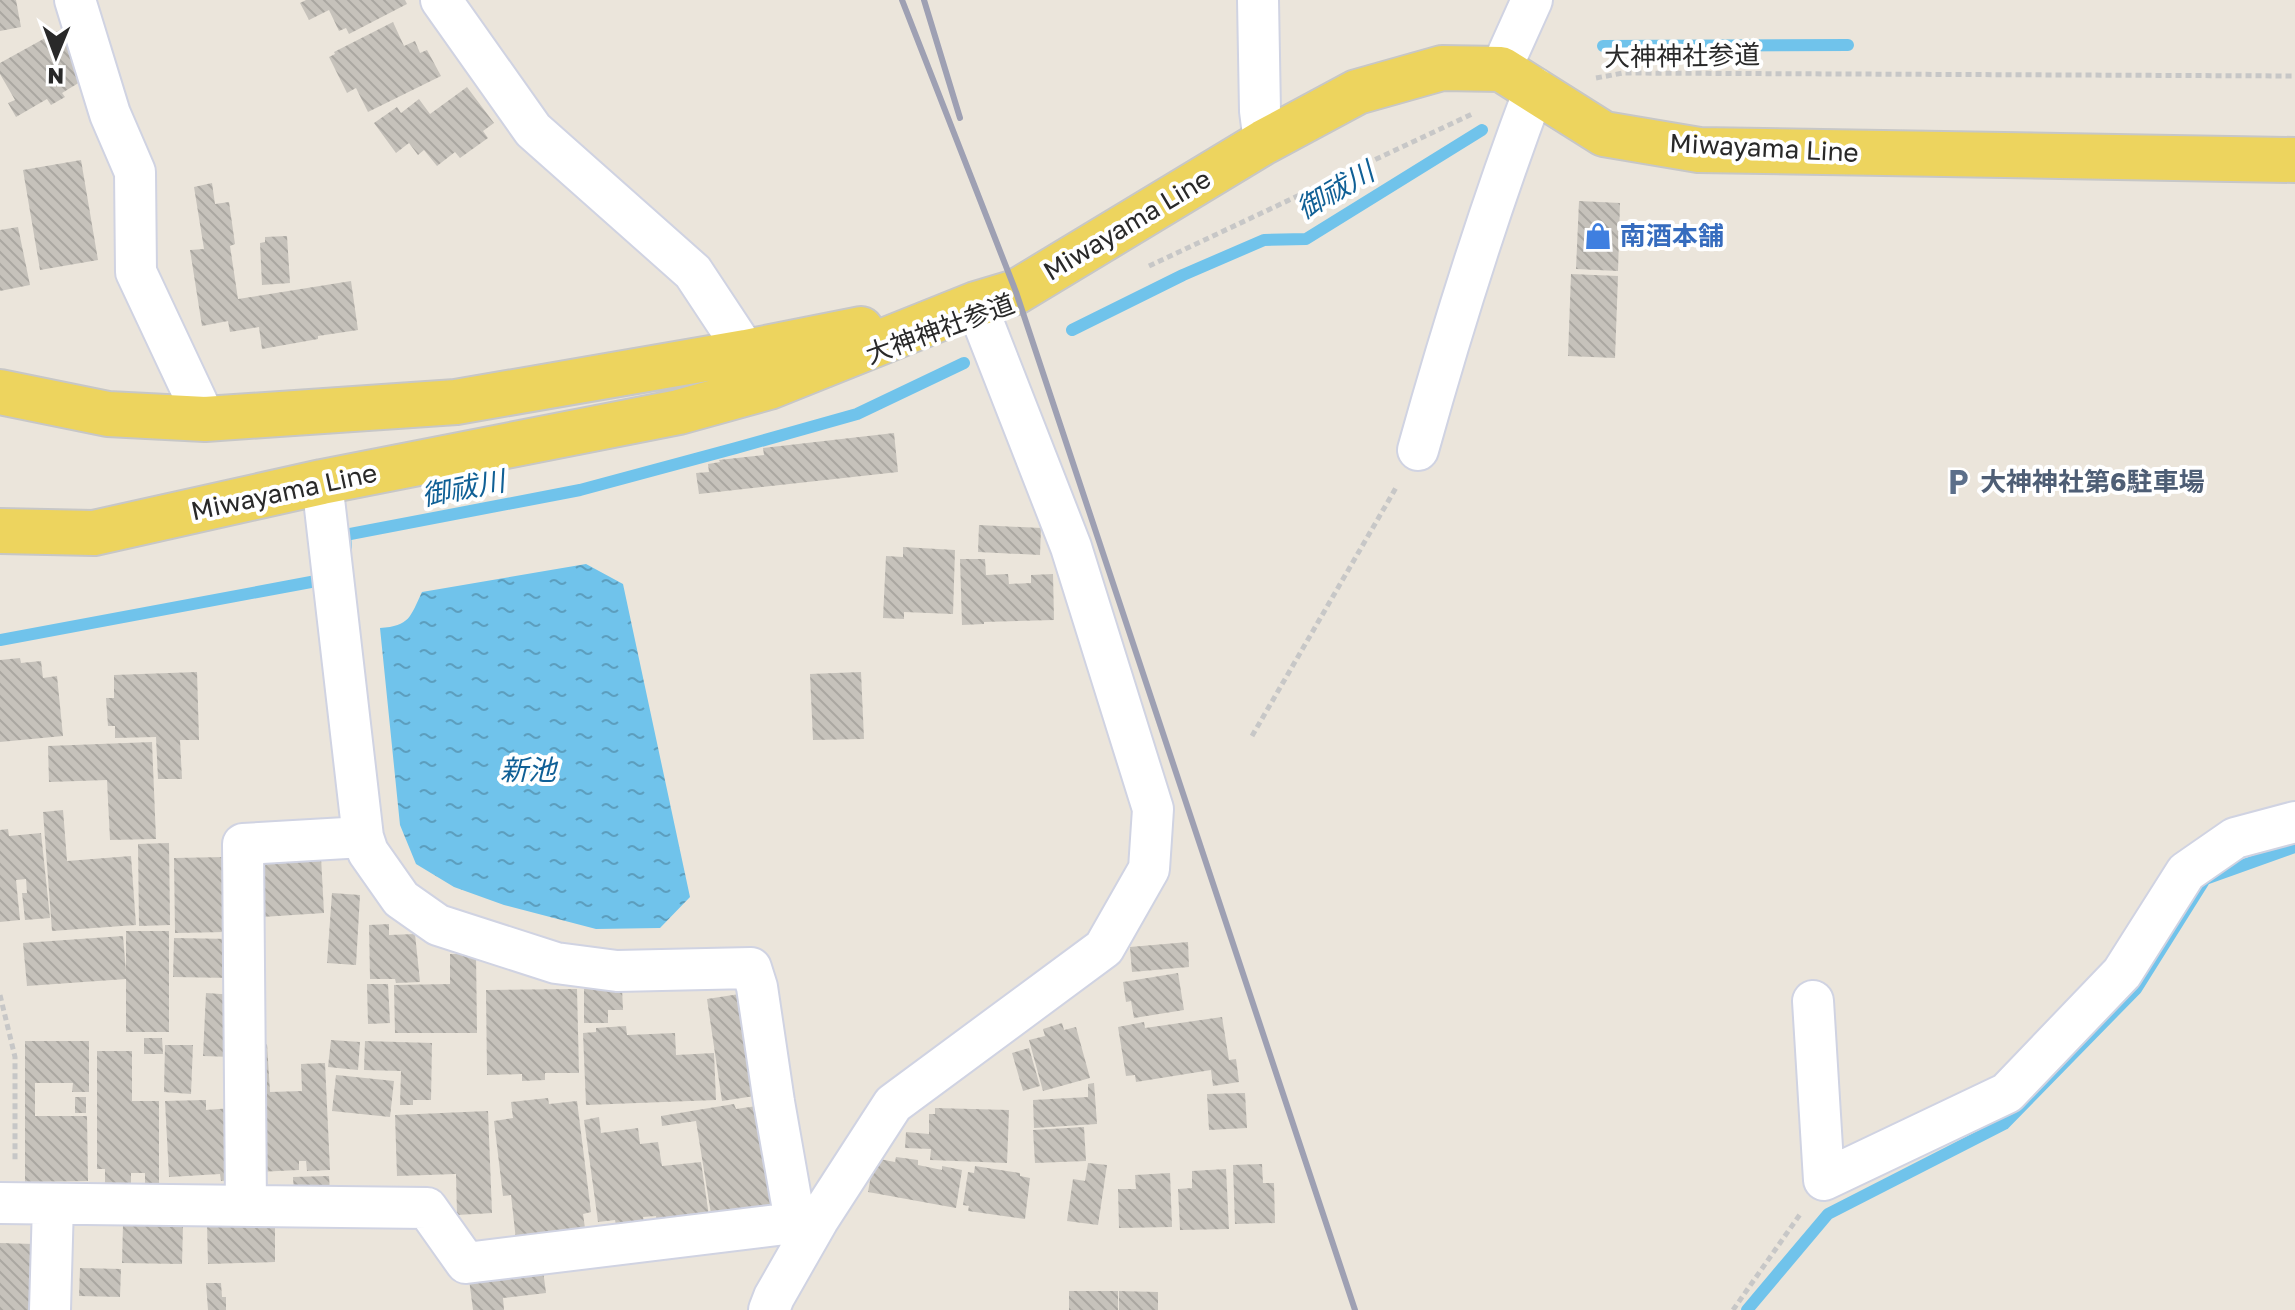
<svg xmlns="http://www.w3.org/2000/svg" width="2295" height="1310" font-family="'Golos Text','Noto Sans JP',sans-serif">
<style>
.water{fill:url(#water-ripples)}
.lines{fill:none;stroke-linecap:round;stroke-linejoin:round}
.stream{stroke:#70c3eb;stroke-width:12}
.building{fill:url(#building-back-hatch)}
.minor-casing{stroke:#d0d3e2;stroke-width:44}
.major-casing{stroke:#c7c7c7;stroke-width:48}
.path{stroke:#c7c7c7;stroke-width:5;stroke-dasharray:6 4;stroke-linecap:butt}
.minor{stroke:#fff;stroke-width:40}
.major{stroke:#edd45e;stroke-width:44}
.rail{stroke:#9ea0b3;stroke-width:6}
.labels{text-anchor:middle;stroke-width:8;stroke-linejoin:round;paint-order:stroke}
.street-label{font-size:26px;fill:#292929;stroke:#fff}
.shop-label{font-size:26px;font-weight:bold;fill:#366cbe;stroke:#fff;text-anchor:start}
.service-label{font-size:26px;font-weight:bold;fill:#4e5e75;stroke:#fff;text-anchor:start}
.water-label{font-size:28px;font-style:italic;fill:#106096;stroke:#fff}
</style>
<defs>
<pattern id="water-ripples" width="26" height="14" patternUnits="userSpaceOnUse" patternTransform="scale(2)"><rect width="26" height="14" fill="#70c3eb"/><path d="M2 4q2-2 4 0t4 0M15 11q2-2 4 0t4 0" fill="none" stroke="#5c9ebe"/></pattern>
<pattern id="building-back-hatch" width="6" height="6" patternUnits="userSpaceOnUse" patternTransform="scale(2)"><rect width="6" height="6" fill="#c6c2bb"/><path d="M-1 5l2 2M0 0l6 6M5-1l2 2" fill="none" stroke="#aaa7a1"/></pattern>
</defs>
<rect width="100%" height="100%" fill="#ebe5db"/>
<path class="water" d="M586,564L623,584L690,897L660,928L596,929L504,905L454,887L416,864L400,825L380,628C410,626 410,617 422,592Z"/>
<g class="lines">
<path class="stream" d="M1603,46L1848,45
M1072,330L1183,275L1264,240L1306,239L1482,130
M346,548L345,535L580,490L736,448L857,414L964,363
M0,640L327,579
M1747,1310L1828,1214L2004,1124L2136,989L2205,879L2295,847"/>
</g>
<path class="building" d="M0,0H16L21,27L0,31Z
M306,0H405L407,4L349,34L346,28L339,31L329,10L309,20L300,3Z
M393,22L404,46L415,41L420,53L427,50L441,76L368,112L356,88L347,93L329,57L335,54L334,52Z
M65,27L85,79L62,93L65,97L51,105L47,99L16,117L8,103L15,100L0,74V63Z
M467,87L494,123L483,131L488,138L460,158L455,152L437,166L424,150L418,155L409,143L396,153L374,123L397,107L401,113L419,99L430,114Z
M81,160L98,260L40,270L23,170Z
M212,183L215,204L229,202L235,244L230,246L238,299L351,281L358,330L318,336V339L262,349L259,327L230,332L228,321L202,326L190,250L204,249L194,187Z
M1579,201L1620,203L1618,271L1576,269Z
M18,227L30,285L0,291V230Z
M287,236L290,283L262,285L260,243L265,242V237Z
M1571,274L1618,276L1615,358L1568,356Z
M894,433L898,472L699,494L696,473L709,472L708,464L720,462L719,460L764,455L763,448Z
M979,525L1041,528L1040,555L978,552Z
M903,547L955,550L953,614L904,612V619L883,618L886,556L903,557Z
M960,559H985L986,575L1008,574L1009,584L1031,583V575L1053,574L1054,620L984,622V624L962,625Z
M20,658L21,663L41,661L43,678L57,676L63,736L0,742V660Z
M197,672L199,740H180L182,779H158L156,737L115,738V726H108L106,698H114V675Z
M861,672L864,739L813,740L810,674Z
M152,742L156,839L110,840L107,780L49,782L48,746Z
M63,810L67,861L131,856L136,925L52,931L43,812Z
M8,829L9,836L41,833L50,918L25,920L22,893H27L26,879L16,880L20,920L0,922V830Z
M169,843L170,925L139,926L138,844Z
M225,857L226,932L175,933L174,858Z
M321,857L324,913L262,917L259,861Z
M332,893L360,895L356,965L327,963Z
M389,924V935L415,934L420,982L396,983L395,979H370L369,925Z
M126,931H169V1032H126V979L27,986L23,943L123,936L126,972Z
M174,938L233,939V978L173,977Z
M1188,942L1189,967L1132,972L1130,947Z
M450,954H476L477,1033H395L394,985L450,984Z
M1178,973L1184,1010L1134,1018L1131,1001L1126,1002L1123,982Z
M367,984H388L390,1023L368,1024Z
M622,988L623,1010H608V1023H584V989Z
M577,989L579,1073H545V1080L522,1081V1074L487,1075L486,990Z
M206,993L236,995L232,1057L203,1056Z
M746,993L761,1095L722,1101L707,999Z
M1222,1017L1229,1060L1236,1059L1239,1082L1213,1086L1211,1070L1136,1082L1135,1075L1126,1076L1118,1027L1144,1022L1145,1028Z
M1062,1023L1064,1030L1076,1027L1090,1078L1043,1091L1029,1040L1045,1036L1043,1029Z
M626,1026L627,1035L675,1033L676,1055L714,1053L716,1100L586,1105L583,1033L596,1032V1028Z
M144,1038H162L163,1054H144Z
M331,1040L360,1042L358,1070L328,1067Z
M25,1041H89V1092H72L73,1083H35V1116H87L88,1181L25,1182Z
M365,1041L432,1043L431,1100H413V1105H400L401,1071L364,1070Z
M267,1044L270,1092L302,1091L301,1064L325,1063L330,1170L307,1171L306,1161H299V1170L258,1172L250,1045Z
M165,1045H193L191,1094L164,1092Z
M1029,1048L1040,1086L1023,1091L1012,1053Z
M97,1051H132V1101H159V1183H145V1173H131V1183H105V1169H97Z
M336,1075L394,1081L390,1117L332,1111Z
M1094,1083L1097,1124L1034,1128L1033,1100L1088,1097V1084Z
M1245,1093L1247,1128L1209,1130L1207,1094Z
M75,1097H86V1113H75Z
M548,1098L549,1104L577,1101L591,1212L583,1214L585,1228L563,1231L564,1234L516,1240L511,1195L503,1196L494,1121L513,1118L511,1102Z
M206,1100V1110L232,1108L236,1180L221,1181L220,1174L169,1177L165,1101Z
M734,1104L736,1109L757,1106L773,1204L711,1214L696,1121L662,1126L661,1116Z
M935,1108L1009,1110L1007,1163L930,1160L931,1149L905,1148L906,1132L929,1134V1114H935Z
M488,1111L492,1213L457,1215L456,1174L397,1176L395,1115Z
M599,1117L601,1133L638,1128L640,1144L658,1142L662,1166L701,1162L709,1216L657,1223L656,1216L643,1217L644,1222L616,1225L615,1220L598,1222L584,1120Z
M1084,1127L1086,1161L1035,1163L1033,1130Z
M896,1157L918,1160V1165L942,1170V1166L962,1170L956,1208L868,1192L874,1158L895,1162Z
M1088,1163L1107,1165L1098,1225L1067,1221L1073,1179L1085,1181Z
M1262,1164L1263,1183H1274L1275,1223L1235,1224L1233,1165Z
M975,1166L1020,1173V1176L1030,1178L1025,1219L968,1211L969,1206L963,1205L968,1172L974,1173Z
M1226,1169L1229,1229L1180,1230L1178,1189L1192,1188V1171Z
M1170,1173L1172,1227L1119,1228L1118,1189H1136L1135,1175Z
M329,1176L330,1193H294L293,1177Z
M123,1224L183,1225L182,1264L122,1263Z
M275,1224V1262L208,1264L207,1225Z
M0,1243L34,1244L32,1310H0Z
M80,1268L121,1269L120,1297L79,1296Z
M543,1270L546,1293L503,1298L504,1310H473L469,1279Z
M206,1283H221L222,1297H226V1310H208Z
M1069,1291H1118V1310H1069Z
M1119,1291L1158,1292V1310H1119Z"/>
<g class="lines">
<g class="minor-casing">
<path id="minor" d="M75,0L110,114L135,172L136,272L205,419
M441,0L533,130L693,272L763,378
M1258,0L1260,111L1264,142
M1501,69L1532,0
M1418,450C1452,328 1490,207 1535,88
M322,482L363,837L368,852L401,899L438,925L556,963L617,971L751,968L757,987L774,1102L795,1221
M1813,1001L1824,1180L2007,1093L2122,973L2186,872L2235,838L2295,822
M0,1203L427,1208L466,1263L818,1220
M246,1206L243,844L363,837
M50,1310L53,1204
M769,1310L774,1297L818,1220L893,1104L1104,948L1149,869L1153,809L1071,547L976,304"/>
</g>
<g class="major-casing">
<path id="major" d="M0,392L108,414L205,419L456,402L746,352L861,329
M0,531L94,533L322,482L679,412L769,387L976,304L1016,292L1264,142L1357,92L1442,68L1501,69L1604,134L1699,150L2295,160"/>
</g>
<path class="path" d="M1596,78L1623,73L2295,76
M1149,266L1472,114
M1252,736L1397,486
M0,995L15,1057V1162
M1733,1310L1801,1213"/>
<use href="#minor" class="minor"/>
<use href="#major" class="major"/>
<path class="rail" d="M902,0L1016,292L1355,1310
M924,0L960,118"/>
</g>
<defs>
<g id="shop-bare" transform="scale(2.16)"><path d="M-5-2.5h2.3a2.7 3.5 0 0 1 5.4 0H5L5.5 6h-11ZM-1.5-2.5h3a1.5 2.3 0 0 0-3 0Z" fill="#3f7fe0" stroke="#fff" stroke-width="2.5" paint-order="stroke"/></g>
<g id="parking-bare" transform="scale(2.16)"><path d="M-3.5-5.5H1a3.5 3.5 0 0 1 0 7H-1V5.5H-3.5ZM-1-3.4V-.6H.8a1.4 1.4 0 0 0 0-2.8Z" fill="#5c6f8a" stroke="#fff" stroke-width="2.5" paint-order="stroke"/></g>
</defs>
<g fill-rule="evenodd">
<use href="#shop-bare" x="1598" y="236"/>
<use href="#parking-bare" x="1958" y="482"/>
</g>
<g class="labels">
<g class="street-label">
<text transform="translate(1682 56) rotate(-1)" y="9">大神神社参道</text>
<text transform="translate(1764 148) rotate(3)" y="9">Miwayama Line</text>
<text transform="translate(1127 225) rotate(-31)" y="9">Miwayama Line</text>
<text transform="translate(940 329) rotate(-20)" y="9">大神神社参道</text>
<text transform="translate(284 492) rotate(-12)" y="9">Miwayama Line</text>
</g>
<g class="shop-label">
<text x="1620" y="245">南酒本舗</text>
</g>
<g class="service-label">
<text x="1980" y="491">大神神社第6駐車場</text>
</g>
<g class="water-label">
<text transform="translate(1335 190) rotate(-30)" y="10">御祓川</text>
<text transform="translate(463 488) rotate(-11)" y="10">御祓川</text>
<text x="528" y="780">新池</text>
</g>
</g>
<g transform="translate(56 56) rotate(181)" stroke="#ffffff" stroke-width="6" paint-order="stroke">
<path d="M0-6L14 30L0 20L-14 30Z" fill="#292929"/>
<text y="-12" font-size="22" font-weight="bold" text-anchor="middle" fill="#292929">N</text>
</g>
</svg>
